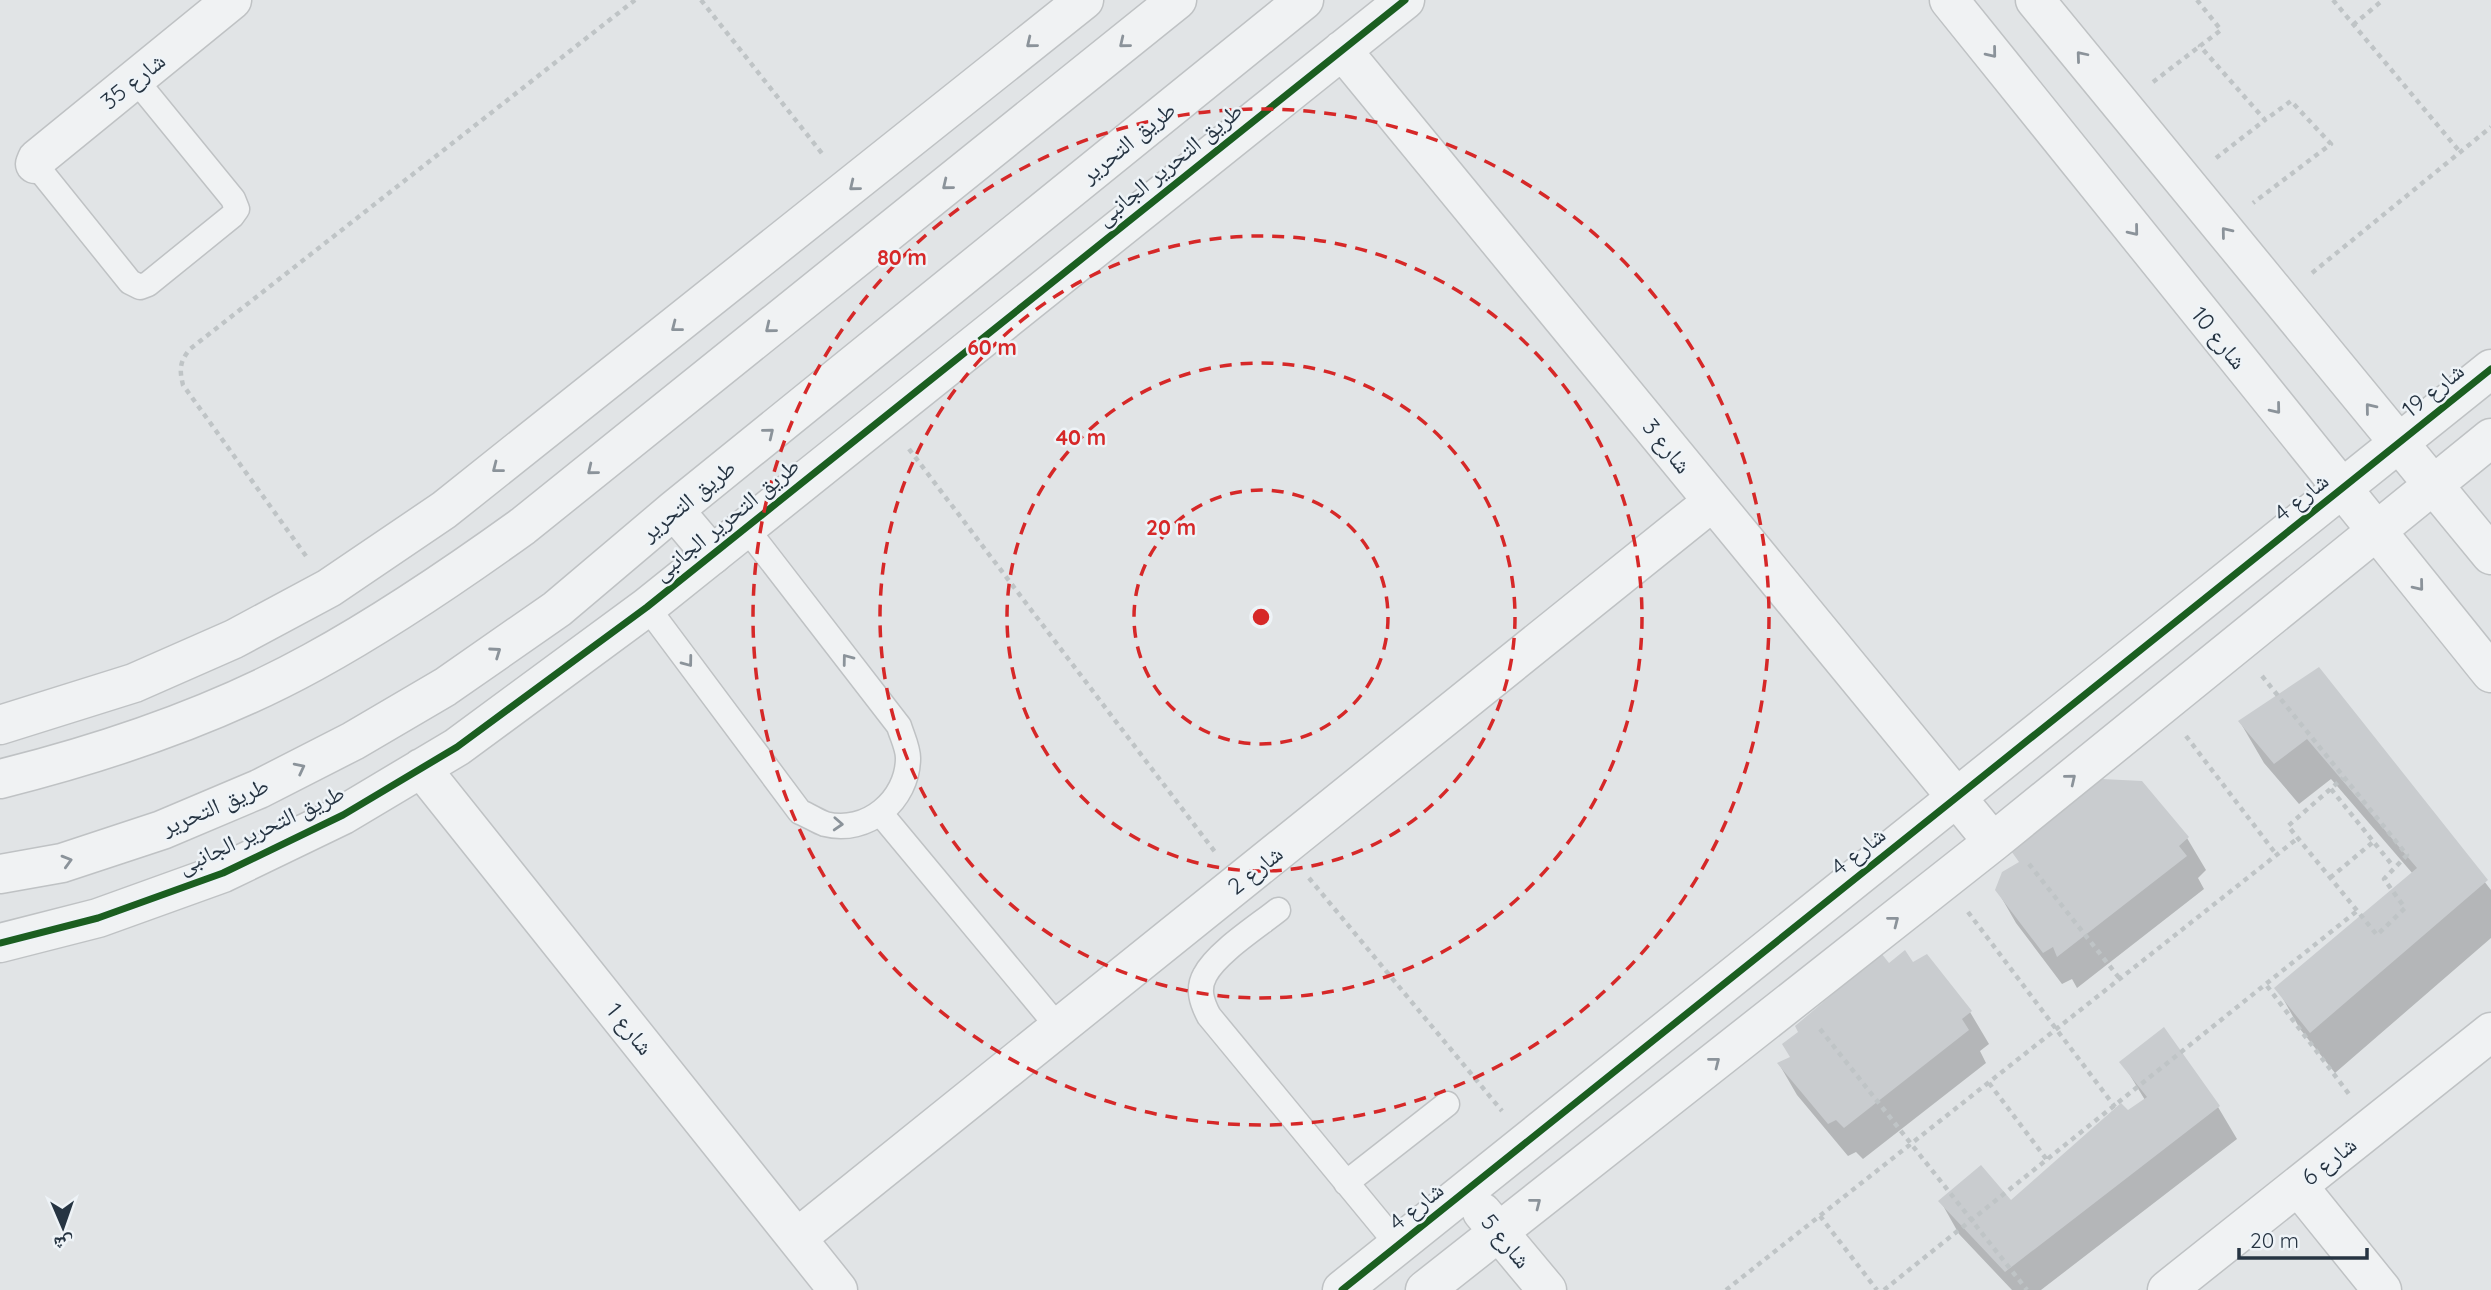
<svg xmlns="http://www.w3.org/2000/svg" width="2491" height="1290" font-family="Quicksand,'Noto Naskh Arabic',sans-serif">
<style>
.shadow{fill:#0003}
.building{fill:#c9cccf}
.lines{fill:none;stroke-linecap:round;stroke-linejoin:round}
.service-casing{stroke:#bfc2c4;stroke-width:27}
.minor-casing{stroke:#bfc2c4;stroke-width:41}
.tertiary-casing{stroke:#bfc2c4;stroke-width:41}
.path{stroke:#bfc4c6;stroke-width:4.5;stroke-dasharray:5 5;stroke-linecap:butt}
.service{stroke:#f0f2f3;stroke-width:24}
.minor{stroke:#f0f2f3;stroke-width:38}
.tertiary{stroke:#f0f2f3;stroke-width:38}
.cycleway-casing{stroke:#eef3f7;stroke-width:11}
.cycleway{stroke:#1b5e20;stroke-width:7}
.oneway{stroke:#8b939a}
.ring{fill:none;stroke:#d62828;stroke-width:3.5;stroke-dasharray:12 9}
.labels{text-anchor:middle;stroke-width:5;stroke-linejoin:round;paint-order:stroke}
.street-label{font-size:23px;fill:#263442;stroke:#eef3f7}
.centre{fill:#d62828;stroke:#eef3f7;stroke-width:3.5}
.ring-label{font-size:21px;text-anchor:middle;font-weight:bold;fill:#d62828;stroke:#eef3f7;stroke-width:5;stroke-linejoin:round;paint-order:stroke}
</style>
<rect width="100%" height="100%" fill="#e1e4e6"/>
<path class="shadow" d="M2319,669L2491,890V938L2335,1073L2300,1029L2277,988L2413,874L2331,779L2299,804L2264,763L2240,722Z
M2187,838L2206,870L2198,878L2204,889L2077,988L2072,979L2062,984L2016,923L1997,890Z
M1912,964L1970,1012L1989,1044L1980,1051L1986,1063L1863,1159L1856,1152L1848,1156L1797,1095L1779,1064L1792,1058L1889,965Z
M2122,1062L2218,1107L2237,1139L2041,1290H2012L1959,1234L1941,1202H2011L2145,1100Z"/>
<path class="building" d="M2319,667L2488,880L2310,1033L2274,988L2417,868L2307,739L2274,764L2238,721Z
M2102,779L2142,781L2189,837L2179,846L2187,856L2057,957L2053,947L2043,953L1995,890L2002,872L2019,862L2009,848Z
M1905,950L1913,962L1927,954L1972,1011L1962,1019L1969,1030L1844,1128L1836,1120L1828,1124L1777,1063L1790,1057L1782,1044L1798,1032L1795,1026L1881,953L1889,963Z
M2164,1027L2220,1106L2005,1272L1938,1201L1981,1165L2011,1200L2121,1103L2128,1110L2147,1097L2119,1062Z"/>
<g class="lines">
<g class="service-casing">
<path id="service" d="M35,164L130,282L140,287L148,284L232,216L237,209L233,199L135,79
M647,607L800,812C808,815 817,821 825,824C867,835 908,800 908,758C908,748 902,736 899,726L746,528
M881,814L1059,1028
M1278,910C1258,926 1216,953 1205,975C1197,989 1202,1003 1209,1016L1398,1245
M1346,1183L1447,1104"/>
</g>
<g class="minor-casing">
<path id="minor" d="M1949,0L2491,673
M2035,0L2491,555
M1342,50L1993,842
M35,164L37,159L232,0
M0,725L134,683L234,639L329,588L444,510L1084,0
M421,768L838,1290
M0,943L98,918L223,873L343,815L457,747L647,607L1405,0
M2298,1186L2382,1290
M1482,1212L1547,1290
M797,1238L1712,502
M1342,1290L2491,369
M1425,1290L1993,842L2491,438
M2167,1290L2491,1032"/>
</g>
<g class="tertiary-casing">
<path id="tertiary" d="M674,510L712,555
M0,779C108,752 215,716 313,662C386,622 455,575 523,526L1177,0
M0,874L62,863L162,830L259,789L353,741L445,687L557,609L674,510L1304,0"/>
</g>
<path class="path" d="M701,0L824,156
M2197,0L2221,30L2200,46L2265,120L2291,101L2331,144L2253,203
M2333,0L2460,152
M2353,25L2383,0
M2153,82L2200,46
M2216,158L2265,120
M2312,273L2491,127
M909,449L1215,852
M306,556L183,385C179,369 180,361 190,349L635,0
M2262,676L2407,855L2384,879L2405,908L2377,935L2288,826L2343,778
M2186,736L2276,854
M2331,789L2393,866
M2029,864L2120,979
M1309,878L1502,1111
M2330,878L2373,842
M1968,912L2115,1107
M2267,986L2349,1094
M1820,1029L2027,1290
M1989,1083L2047,1160
M1820,1216L1877,1290
M1726,1290L2298,838
M1884,1290L2357,911"/>
<use href="#service" class="service"/>
<use href="#minor" class="minor"/>
<use href="#tertiary" class="tertiary"/>
<g class="cycleway-casing">
<path id="cycleway" d="M0,943L98,918L223,873L343,815L457,747L647,607L1405,0
M1342,1290L2491,369"/>
</g>
<use href="#cycleway" class="cycleway"/>
</g>
<defs><path id="oneway-chevron" d="M-2-3.5L2.5 0L-2 3.5" fill="none" stroke-width="1.6" stroke-linecap="round" stroke-linejoin="round" transform="scale(1.75)"/></defs>
<g class="oneway">
<use href="#oneway-chevron" transform="translate(1031 43) rotate(141)"/>
<use href="#oneway-chevron" transform="translate(1124 43) rotate(141)"/>
<use href="#oneway-chevron" transform="translate(1992 53) rotate(51)"/>
<use href="#oneway-chevron" transform="translate(2081 56) rotate(-130)"/>
<use href="#oneway-chevron" transform="translate(947 185) rotate(141)"/>
<use href="#oneway-chevron" transform="translate(854 186) rotate(141)"/>
<use href="#oneway-chevron" transform="translate(2134 231) rotate(51)"/>
<use href="#oneway-chevron" transform="translate(2226 232) rotate(-129)"/>
<use href="#oneway-chevron" transform="translate(676 327) rotate(142)"/>
<use href="#oneway-chevron" transform="translate(770 328) rotate(141)"/>
<use href="#oneway-chevron" transform="translate(2370 408) rotate(-129)"/>
<use href="#oneway-chevron" transform="translate(2276 409) rotate(51)"/>
<use href="#oneway-chevron" transform="translate(769 433) rotate(-39)"/>
<use href="#oneway-chevron" transform="translate(497 468) rotate(142)"/>
<use href="#oneway-chevron" transform="translate(592 470) rotate(141)"/>
<use href="#oneway-chevron" transform="translate(2419 586) rotate(51)"/>
<use href="#oneway-chevron" transform="translate(496 652) rotate(-35)"/>
<use href="#oneway-chevron" transform="translate(847 659) rotate(-127)"/>
<use href="#oneway-chevron" transform="translate(688 662) rotate(53)"/>
<use href="#oneway-chevron" transform="translate(300 768) rotate(-27)"/>
<use href="#oneway-chevron" transform="translate(2071 779) rotate(-39)"/>
<use href="#oneway-chevron" transform="translate(838 824) rotate(3)"/>
<use href="#oneway-chevron" transform="translate(67 861) rotate(-16)"/>
<use href="#oneway-chevron" transform="translate(1894 921) rotate(-38)"/>
<use href="#oneway-chevron" transform="translate(1715 1062) rotate(-38)"/>
<use href="#oneway-chevron" transform="translate(1536 1203) rotate(-38)"/>
</g>
<g class="ring">
<circle cx="1261" cy="617" r="127"/>
<circle cx="1261" cy="617" r="254"/>
<circle cx="1261" cy="617" r="381"/>
<circle cx="1261" cy="617" r="508"/>
</g>
<g class="labels">
<g class="street-label">
<text transform="translate(133 81) rotate(-39)" y="8">شارع 35</text>
<text transform="translate(1128 142) rotate(-39)" y="8">طريق التحرير</text>
<text transform="translate(1169 164) rotate(-39)" y="8">طريق التحرير الجانبى</text>
<text transform="translate(2219 338) rotate(51)" y="8">شارع 10</text>
<text transform="translate(2433 390) rotate(-39)" y="8">شارع 19</text>
<text transform="translate(1667 446) rotate(51)" y="8">شارع 3</text>
<text transform="translate(2301 497) rotate(-39)" y="8">شارع 4</text>
<text transform="translate(688 500) rotate(-39)" y="8">طريق التحرير</text>
<text transform="translate(726 519) rotate(-39)" y="8">طريق التحرير الجانبى</text>
<text transform="translate(215 806) rotate(-23)" y="8">طريق التحرير</text>
<text transform="translate(261 829) rotate(-25)" y="8">طريق التحرير الجانبى</text>
<text transform="translate(1858 851) rotate(-39)" y="8">شارع 4</text>
<text transform="translate(1255 870) rotate(-39)" y="8">شارع 2</text>
<text transform="translate(630 1029) rotate(51)" y="8">شارع 1</text>
<text transform="translate(2329 1161) rotate(-39)" y="8">شارع 6</text>
<text transform="translate(1416 1206) rotate(-39)" y="8">شارع 4</text>
<text transform="translate(1506 1241) rotate(50)" y="8">شارع 5</text>
</g>
</g>
<circle cx="1261" cy="617" r="10" class="centre"/>
<g class="ring-label">
<text x="902" y="265">80 m</text>
<text x="992" y="355">60 m</text>
<text x="1081" y="445">40 m</text>
<text x="1171" y="535">20 m</text>
</g>
<g transform="translate(63 1227) rotate(178)" stroke="#eef3f7" stroke-width="5" paint-order="stroke">
<path d="M0-5L12 26L0 18L-12 26Z" fill="#263442"/>
<text y="-10" font-size="19" font-weight="bold" text-anchor="middle" fill="#263442">ش</text>
</g>
<path d="M2239 1248v10h128v-10" fill="none" stroke="#263442" stroke-width="3.5"/>
<text x="2250" y="1248" font-size="21" fill="#263442" stroke="#eef3f7" stroke-width="5" paint-order="stroke">20 m</text>
</svg>
